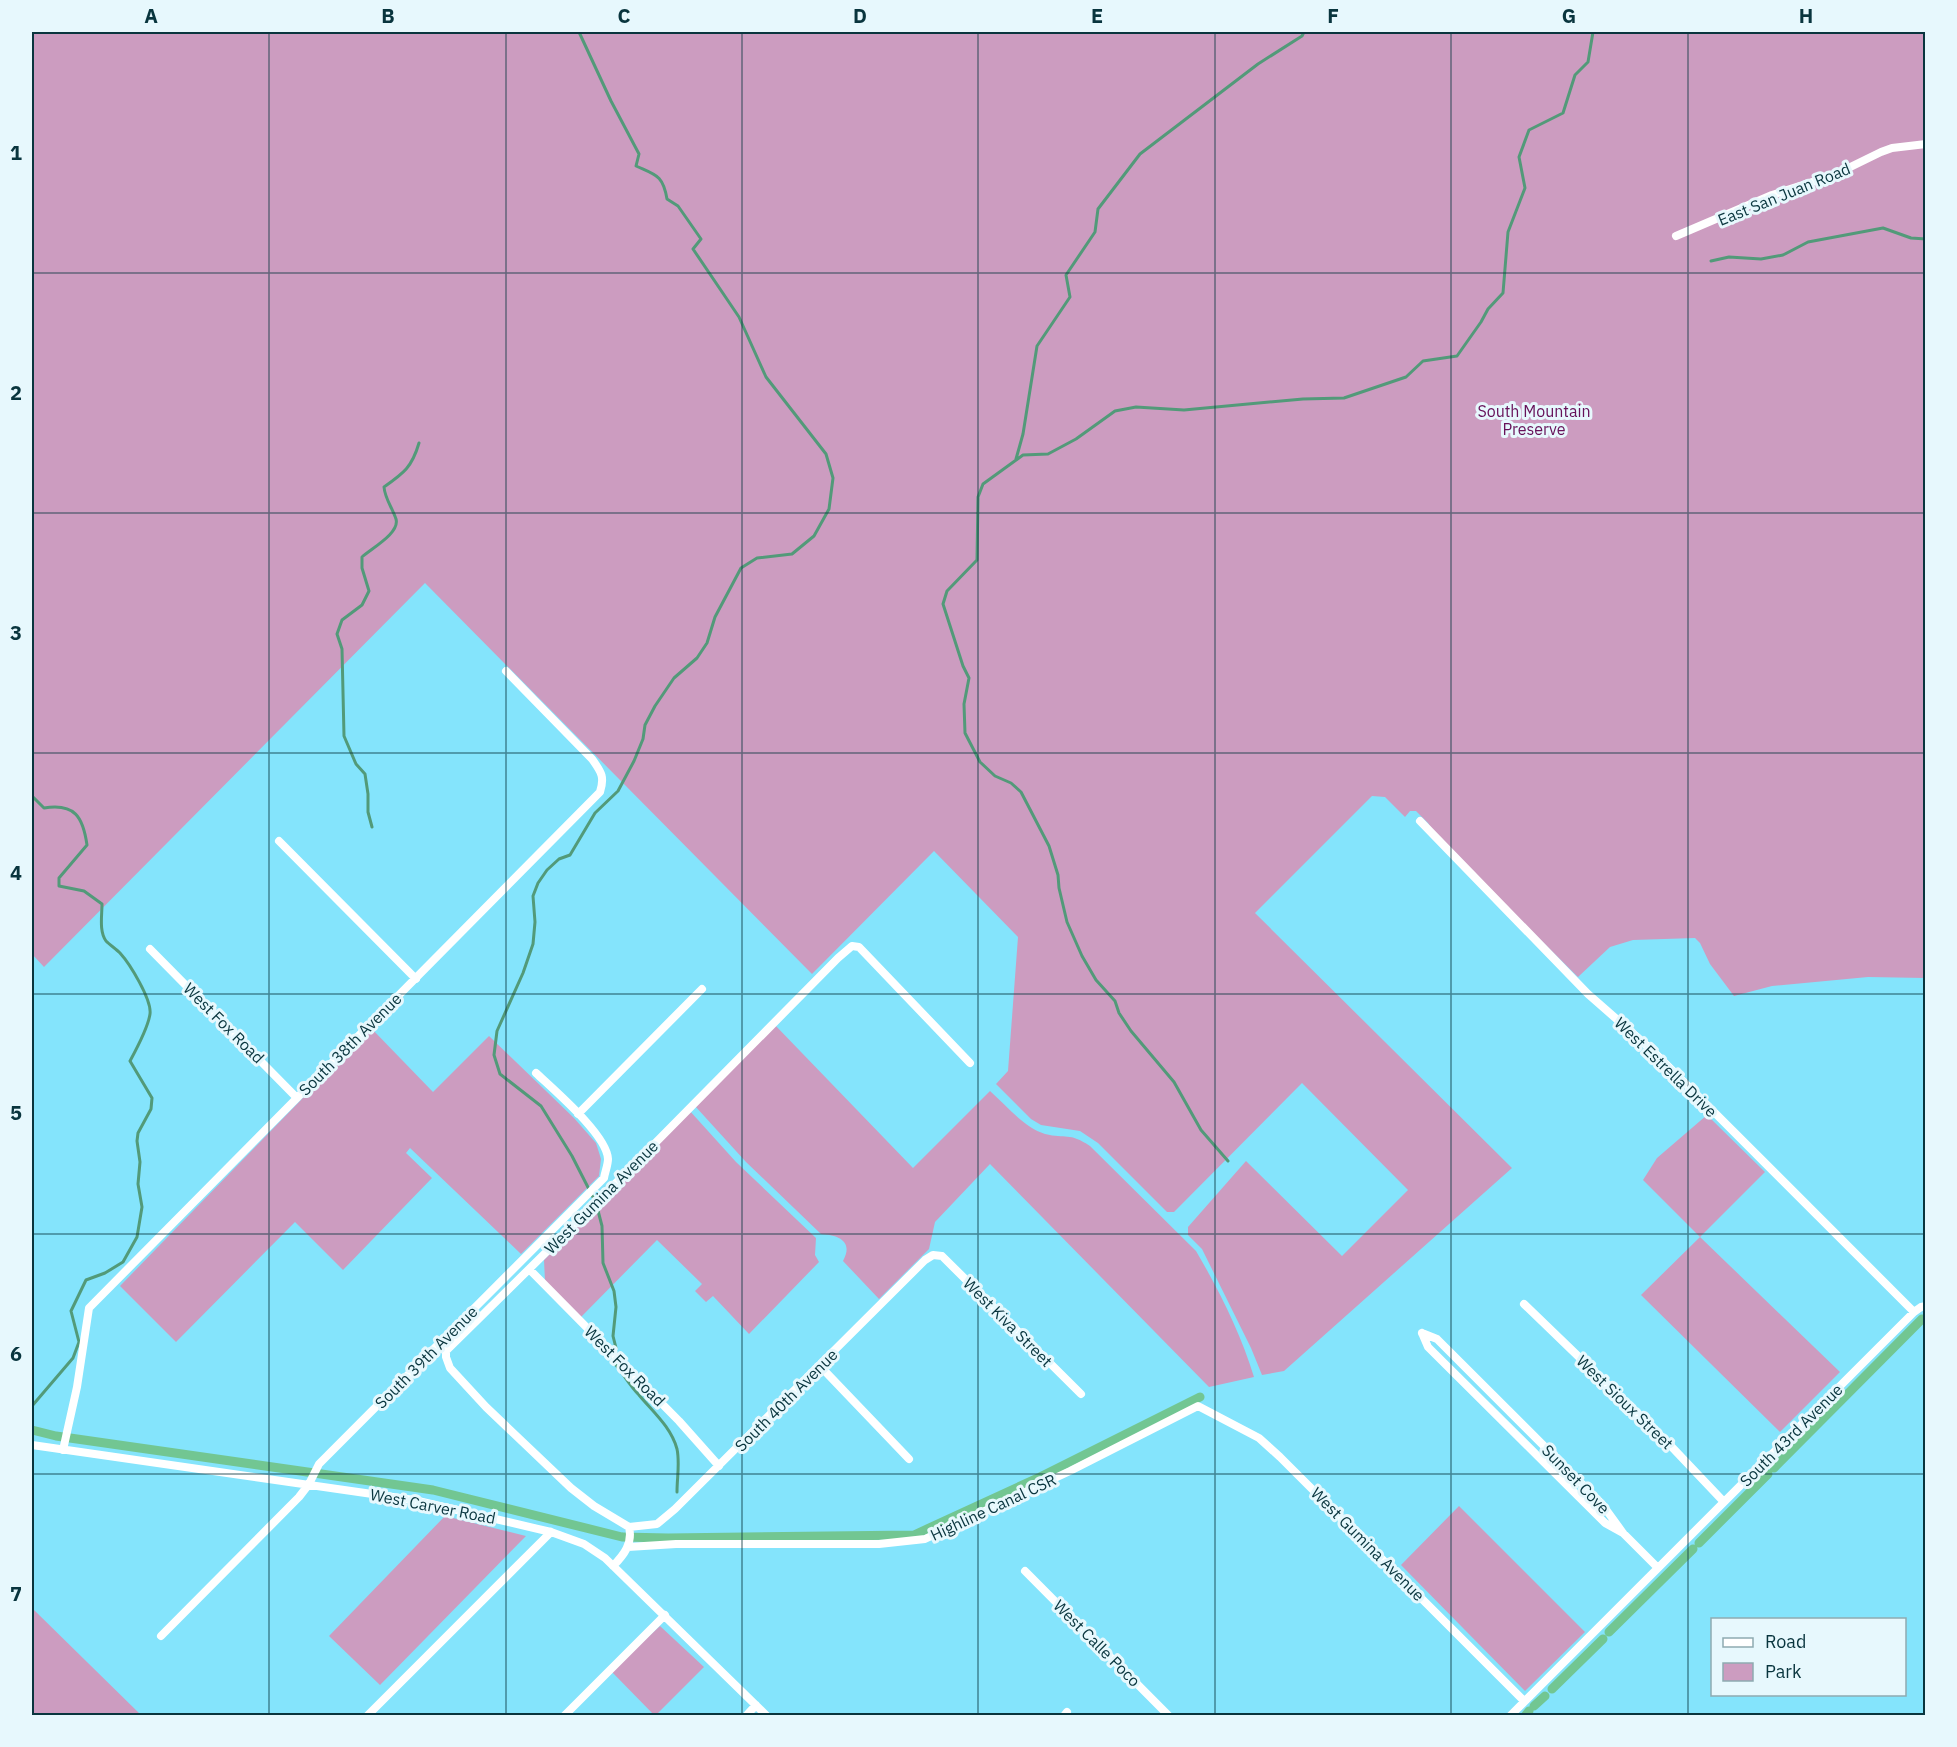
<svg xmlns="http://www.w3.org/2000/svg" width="1957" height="1747" font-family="'IBM Plex Sans',sans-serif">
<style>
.green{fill:#cc9cc0}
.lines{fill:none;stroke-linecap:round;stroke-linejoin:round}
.stream{stroke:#529a79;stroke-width:3}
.canal{stroke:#72c692;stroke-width:9}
.street{stroke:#fff;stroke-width:8}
.grid{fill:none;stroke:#09353e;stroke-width:1.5;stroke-opacity:0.55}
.labels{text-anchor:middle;stroke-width:6;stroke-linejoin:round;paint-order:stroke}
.street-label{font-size:16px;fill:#09353e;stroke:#e7f8fd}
.park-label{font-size:16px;fill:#67125a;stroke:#e7f8fd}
.neatline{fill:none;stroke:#09353e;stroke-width:2}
.grid-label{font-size:20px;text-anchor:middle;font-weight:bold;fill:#09353e}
</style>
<rect width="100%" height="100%" fill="#84e4fc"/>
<path class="green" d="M32,32H1925V978L1868,977L1772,986L1734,996L1710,964L1700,943L1695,938L1633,940L1610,947L1578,977L1438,838L1428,823L1416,811H1410L1405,817L1385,797L1372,796L1255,913L1512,1168L1284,1371L1262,1375L1251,1348L1202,1249L1188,1235V1227L1246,1161L1342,1256L1408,1190L1302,1083L1174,1212H1167L1098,1143L1080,1131L1041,1125L1031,1119L996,1084L1008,1071L1018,937L934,851L812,974L425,583L44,967L32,954Z
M774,1024L913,1168L990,1091C1006,1105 1024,1128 1045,1134C1066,1139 1069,1132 1090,1146L1196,1251C1219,1290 1241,1334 1254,1377L1209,1387L990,1164L935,1222L929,1249L879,1299L843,1261C854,1241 838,1235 821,1234L746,1162L695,1106Z
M371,1028L433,1092L489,1036L574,1118L596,1143L601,1159L599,1176L521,1254L410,1148L406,1153L432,1178L343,1270L295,1222L176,1342L120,1286Z
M689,1110L736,1162L816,1238L815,1255L819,1262L749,1334L713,1296L706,1302L695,1291L702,1284L657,1240L581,1317L545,1281L544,1260Z
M1707,1115L1765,1172L1700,1237L1840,1372L1780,1432L1641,1295L1700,1237L1643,1180L1657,1158Z
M1459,1506L1585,1632L1525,1691L1401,1565Z
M445,1516L526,1536L380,1685L329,1636Z
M33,1609L141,1715H32V1611Z
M660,1626L704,1667L655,1716L611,1671Z"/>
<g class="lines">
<path class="stream" d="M579,32L611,101L639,154L636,166C656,175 663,175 667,199L678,206L701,239L693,249L739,317L766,377L826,454L833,478L829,509L814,536L792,554L757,558L741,568L715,617L707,643L697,658L674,678L655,706L645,725L643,739L634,761L618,791L595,813L570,855L559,859L547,870L538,883L533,896L535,922L533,944L523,973L497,1031L494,1055L500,1074L541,1106L572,1156L596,1203L602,1226L603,1263L614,1291L616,1307L613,1336L616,1348
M1711,261L1729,257L1761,259L1783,255L1808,242L1883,228L1911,238L1926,239
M1016,459L1023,434L1037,346L1070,297L1066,275L1095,232L1098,209L1140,154L1258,64L1302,36L1304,32
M32,796L44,808C75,803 83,817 87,845L59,878V886L84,891L102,904C102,916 99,931 106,941C110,945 116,949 120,953C130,964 152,1000 150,1014C148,1028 137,1048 130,1061L152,1098L151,1109L138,1133L137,1141L140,1162L138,1184L142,1207L137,1237L123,1262L105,1273L86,1280L71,1311L79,1342L73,1358L32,1406
M372,827L368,812V794L365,774L356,764L344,736L342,649L337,634L342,620L362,605L369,591L362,568V557C372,548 400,533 396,519C392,507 385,499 384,487C404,473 412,467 419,443
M1228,1161L1201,1130L1174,1082L1131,1031L1119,1013L1115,1001L1096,980L1082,956L1067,922L1059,888L1058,875L1049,846L1021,792L1011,783L995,776L980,762L965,733L964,704L969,678L963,666L943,604L947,591L977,560L978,497L983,484L1023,455L1048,454L1076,439L1115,411L1136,407L1184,410L1303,399L1344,398L1406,377L1423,361L1457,356L1481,322L1488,309L1503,293L1508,232L1525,188L1519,157L1529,130L1563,113L1575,75L1588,62L1593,32
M616,1365C624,1375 630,1386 639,1395C653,1412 671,1427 677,1449C680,1463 677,1477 677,1492"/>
<path class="canal" d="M32,1430L56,1436L433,1490L622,1537L668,1538L914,1535L1040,1477L1200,1397
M1774,1468L1922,1319
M1699,1543L1768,1474
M1609,1632L1693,1549
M1552,1689L1603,1639
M1534,1706L1545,1696
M1525,1716L1529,1711"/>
<path class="street" d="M1676,236L1772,195L1834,175L1881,152L1892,148L1926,144
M1420,821L1588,994L1653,1051L1914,1312
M279,841L416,979
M150,949L297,1098
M578,1114L702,989
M529,1269L679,1421L719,1466
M1524,1304L1669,1444L1724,1502
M1422,1333L1437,1339L1602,1504L1623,1533L1658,1568
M1422,1333L1428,1347L1605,1523L1623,1533
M820,1366L909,1459
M32,1445L414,1500L551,1532L584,1544L605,1558L767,1716
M63,1450L77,1387L89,1308L600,792C605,776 601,772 592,759L506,671
M629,1527L657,1524L675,1509L925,1260L933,1255L942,1256L1081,1394
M628,1547L676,1544H879L925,1539L1070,1471L1198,1406L1259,1438L1280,1457L1524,1701
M613,1566C624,1555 633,1543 629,1527L594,1506L571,1488L486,1407L450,1368L446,1357V1351L596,1203L838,958L852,946L859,947L970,1063
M1025,1571L1169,1716
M161,1636L299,1497L309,1484L319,1464L604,1178C605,1172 608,1165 608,1159C607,1135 554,1090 536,1073
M367,1716L551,1532
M564,1716L665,1615
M746,1716L756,1705
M1064,1716L1067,1712
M1510,1716L1914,1312L1921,1307L1926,1306"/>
</g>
<path class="grid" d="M269,32V1716M506,32V1716M742,32V1716M978,32V1716M1215,32V1716M1451,32V1716M1688,32V1716M32,273H1926M32,513H1926M32,753H1926M32,994H1926M32,1234H1926M32,1474H1926"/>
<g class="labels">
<g class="street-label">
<text transform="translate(1784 194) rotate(-22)" y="6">East San Juan Road</text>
<text transform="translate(224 1023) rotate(45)" y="6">West Fox Road</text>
<text transform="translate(350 1044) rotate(-45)" y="6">South 38th Avenue</text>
<text transform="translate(1666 1067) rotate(44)" y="6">West Estrella Drive</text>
<text transform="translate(601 1197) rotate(-45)" y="6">West Gumina Avenue</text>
<text transform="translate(1008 1322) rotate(45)" y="6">West Kiva Street</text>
<text transform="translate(426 1357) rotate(-45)" y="6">South 39th Avenue</text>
<text transform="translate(625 1366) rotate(45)" y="6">West Fox Road</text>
<text transform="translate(786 1400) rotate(-45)" y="6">South 40th Avenue</text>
<text transform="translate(1625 1402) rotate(44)" y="6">West Sioux Street</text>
<text transform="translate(1791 1435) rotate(-45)" y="6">South 43rd Avenue</text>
<text transform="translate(1576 1479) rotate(46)" y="6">Sunset Cove</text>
<text transform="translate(433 1506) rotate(11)" y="6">West Carver Road</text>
<text transform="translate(993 1507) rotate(-25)" y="6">Highline Canal CSR</text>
<text transform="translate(1368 1544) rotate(45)" y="6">West Gumina Avenue</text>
<text transform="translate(1097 1643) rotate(45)" y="6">West Calle Poco</text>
</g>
<g class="park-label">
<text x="1534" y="417">South Mountain<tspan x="1534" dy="18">Preserve</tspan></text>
</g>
</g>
<rect width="1957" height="1747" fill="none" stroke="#e7f8fd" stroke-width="66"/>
<rect x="1711" y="1618" width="195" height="78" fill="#e7f8fd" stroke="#8eaab1" stroke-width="1.5"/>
<rect x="1723" y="1638" width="30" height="9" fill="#ffffff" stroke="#8eaab1" stroke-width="1.5"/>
<text x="1765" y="1648" font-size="18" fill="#09353e">Road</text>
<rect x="1723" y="1663" width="30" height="18" fill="#cc9cc0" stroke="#8eaab1" stroke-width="1.5"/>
<text x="1765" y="1678" font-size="18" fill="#09353e">Park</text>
<rect x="33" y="33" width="1891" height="1681" class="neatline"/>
<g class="grid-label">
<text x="151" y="23">A</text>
<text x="388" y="23">B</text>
<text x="624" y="23">C</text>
<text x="860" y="23">D</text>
<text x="1097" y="23">E</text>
<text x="1333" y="23">F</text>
<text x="1569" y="23">G</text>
<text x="1806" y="23">H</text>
<text x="16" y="160">1</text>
<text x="16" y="400">2</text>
<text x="16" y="640">3</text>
<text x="16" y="880">4</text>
<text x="16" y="1120">5</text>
<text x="16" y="1361">6</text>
<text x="16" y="1601">7</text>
</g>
</svg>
